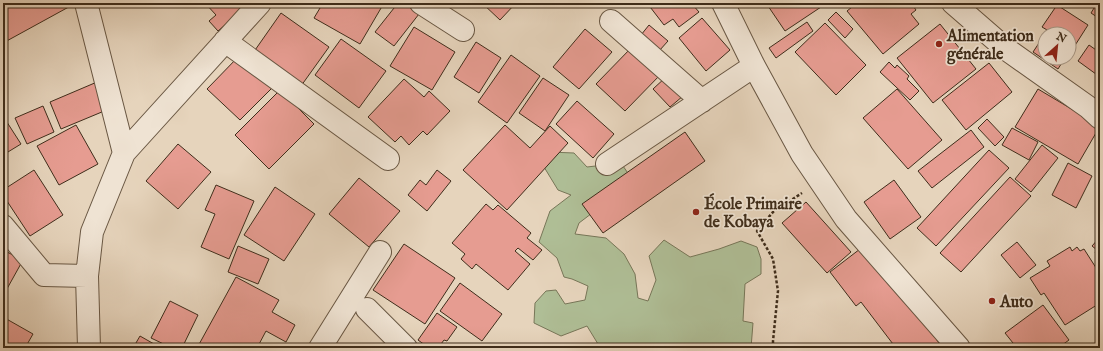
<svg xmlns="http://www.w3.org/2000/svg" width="1103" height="351" font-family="'IM FELL English',serif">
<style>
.green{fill:#afbe96;stroke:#777658}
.building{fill:#e69c91;stroke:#3f2d1b}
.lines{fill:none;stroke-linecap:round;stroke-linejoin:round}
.minor-casing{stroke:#695743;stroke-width:24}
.path{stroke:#3f2d1b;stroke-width:2.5;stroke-dasharray:3 2;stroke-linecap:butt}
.minor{stroke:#efe3d3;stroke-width:22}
.poi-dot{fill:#8f2418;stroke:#efe3d3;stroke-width:1.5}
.labels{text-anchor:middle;stroke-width:3.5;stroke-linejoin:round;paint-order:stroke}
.poi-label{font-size:16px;font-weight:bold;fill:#3f2d1b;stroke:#efe3d3;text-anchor:start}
</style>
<rect width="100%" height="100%" fill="#e6d4bc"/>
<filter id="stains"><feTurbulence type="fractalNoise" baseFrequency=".005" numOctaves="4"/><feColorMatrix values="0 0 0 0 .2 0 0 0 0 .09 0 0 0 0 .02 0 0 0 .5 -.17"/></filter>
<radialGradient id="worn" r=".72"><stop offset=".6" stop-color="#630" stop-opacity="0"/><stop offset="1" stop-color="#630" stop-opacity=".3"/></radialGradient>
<path class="green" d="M549,152L574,153L587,167L621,163L638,188L612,198L579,223L575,234L606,238L624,254L635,274L638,298L648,301L656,280L649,256L664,240L690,257L719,249L741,241L757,247L761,259V274L745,284L743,321L753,323L751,348H594L598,344L587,326L561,336L534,323L535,303L546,291L556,290L565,304L585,300L588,286L572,279L564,277L557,258L539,242L550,211L571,195L558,190L544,167Z"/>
<path class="building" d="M15,3H76L3,43V10Z
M205,3H246L248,5L218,31L209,21L216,15Z
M323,3H384L360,44L314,18Z
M398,3H404L419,14L394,46L375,32Z
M482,3H516L500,20Z
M647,3H694L692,4L699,12L679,27L673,19L664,25Z
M766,3H818L821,7L785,31Z
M857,3H911L916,10L911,14L919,24L883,54L847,11Z
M1097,3H1100V19L1091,13Z
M1057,5L1088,25L1074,47L1069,44V34H1054L1042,27Z
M836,12L853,29L845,38L828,20Z
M281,13L329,47L301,86L253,53Z
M702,18L730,50L706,71L679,38Z
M807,22L813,31L776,58L769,48Z
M825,23L866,65L836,95L795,52Z
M940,24L976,69L933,103L897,58Z
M649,25L668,41L659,51L641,35Z
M414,27L455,52L432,90L390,66Z
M585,29L612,52L579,89L553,67Z
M1045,34V58H1059L1063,61L1058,69L1033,52Z
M341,39L386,71L359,108L315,75Z
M476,42L501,58L479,93L454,77Z
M1089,45L1099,52L1100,51V77L1078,61Z
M633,46L662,73L625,111L596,84Z
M511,55L540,76L507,123L478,102Z
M239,56L272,88L240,120L207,89Z
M889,62L895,68L897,65L909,76L907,79L919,91L910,100L880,72Z
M989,63L1012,92L966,130L942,100Z
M666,77L683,96L670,107L653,89Z
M543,78L569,95L545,131L519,113Z
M404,79L424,97L429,91L450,111L427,135L423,131L409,145L401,136L395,142L368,117Z
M97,82L109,109L61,129L50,102Z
M897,89L942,140L908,169L863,118Z
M1038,89L1100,126L1078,164L1015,127Z
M280,90L314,124L269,169L235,135Z
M577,101L614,134L593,158L556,124Z
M43,106L54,132L27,144L15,118Z
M3,116L21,144L3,155Z
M987,119L1004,137L995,146L978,128Z
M76,125L98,164L59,185L37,146Z
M505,125L530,148L550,126L568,143L507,210L463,170Z
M1012,128L1038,142L1029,160L1002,145Z
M971,130L984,147L932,188L918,171Z
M685,132L705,161L603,233L582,204Z
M178,144L211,172L178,209L146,181Z
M1042,145L1058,158L1031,192L1015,179Z
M989,150L1009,168L936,246L917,228Z
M1068,163L1092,176L1076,208L1052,195Z
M34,170L63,215L30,236L3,195V190Z
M437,170L451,181L427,211L408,195L420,180L426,185Z
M1010,177L1031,196L961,272L940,253Z
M359,178L400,211L369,247L329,214Z
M894,180L921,217L890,239L864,202Z
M216,185L254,201L229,259L201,247L215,214L205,210Z
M275,187L315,214L284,261L244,235Z
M806,202L851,252L827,273L782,223Z
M486,204L493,210L498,205L531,233L527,238L542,250L533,260L518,248L515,251L530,264L508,290L476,264L472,269L461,259L465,254L452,243Z
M1100,237V258L1095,253L1097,250L1092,246Z
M1017,242L1036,265L1020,278L1001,255Z
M404,244L455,278L425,324L373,290Z
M238,246L269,259L258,284L228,272Z
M1070,247L1072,251L1077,247L1080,251L1084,249L1100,274V303L1065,325L1044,293L1041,295L1030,278L1050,266L1047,261Z
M860,249L881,276L885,273L943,348H896L861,302L856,306L830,272Z
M3,250L23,260L3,296Z
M236,277L279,300L272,312L295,325L286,342L266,331L257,348H197Z
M460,283L502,314L482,341L440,311Z
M170,301L198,315L182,348H172L151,338Z
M1043,305L1069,340L1058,348H1017L1005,333Z
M437,313L457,327L447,341L444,340L438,348H429L418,340Z
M3,317L33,334L25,348H3Z
M140,336L161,348H133Z"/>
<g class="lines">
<g class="minor-casing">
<path id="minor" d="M86,3L124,153
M421,3L463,30
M723,3L754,66L802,154L846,219L959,348
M953,3L1006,49L1088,107L1100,118
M611,21L702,101
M225,41L388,159
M607,164L754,66
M3,226L44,275L87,276
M367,309L406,348
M89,348L87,276L92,232L124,153L260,3
M320,348L380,252"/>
</g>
<path class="path" d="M773,348V341L778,291L773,259L757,231L773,212L802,193"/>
<use href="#minor" class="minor"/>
</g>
<g class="poi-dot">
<circle cx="939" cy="44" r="4"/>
<circle cx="696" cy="212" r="4"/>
<circle cx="992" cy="301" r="4"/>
</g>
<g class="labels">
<g class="poi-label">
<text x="947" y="41">Alimentation<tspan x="947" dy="18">générale</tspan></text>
<text x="704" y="209">École Primaire<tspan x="704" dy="18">de Kobaya</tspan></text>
<text x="1000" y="307">Auto</text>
</g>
</g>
<rect width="1103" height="351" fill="none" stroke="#e6d4bc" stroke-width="16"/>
<rect x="4" y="4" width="1095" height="343" fill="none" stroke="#3f2d1b" stroke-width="2"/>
<rect x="8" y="8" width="1087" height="335" fill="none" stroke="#3f2d1b"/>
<g transform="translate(1057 46) rotate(27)"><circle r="19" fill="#efe3d3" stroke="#a99a89"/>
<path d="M0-3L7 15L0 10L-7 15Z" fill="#8f2418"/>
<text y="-6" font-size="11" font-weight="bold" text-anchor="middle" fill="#3f2d1b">N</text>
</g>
<rect width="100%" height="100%" filter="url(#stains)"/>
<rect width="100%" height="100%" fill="url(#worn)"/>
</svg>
